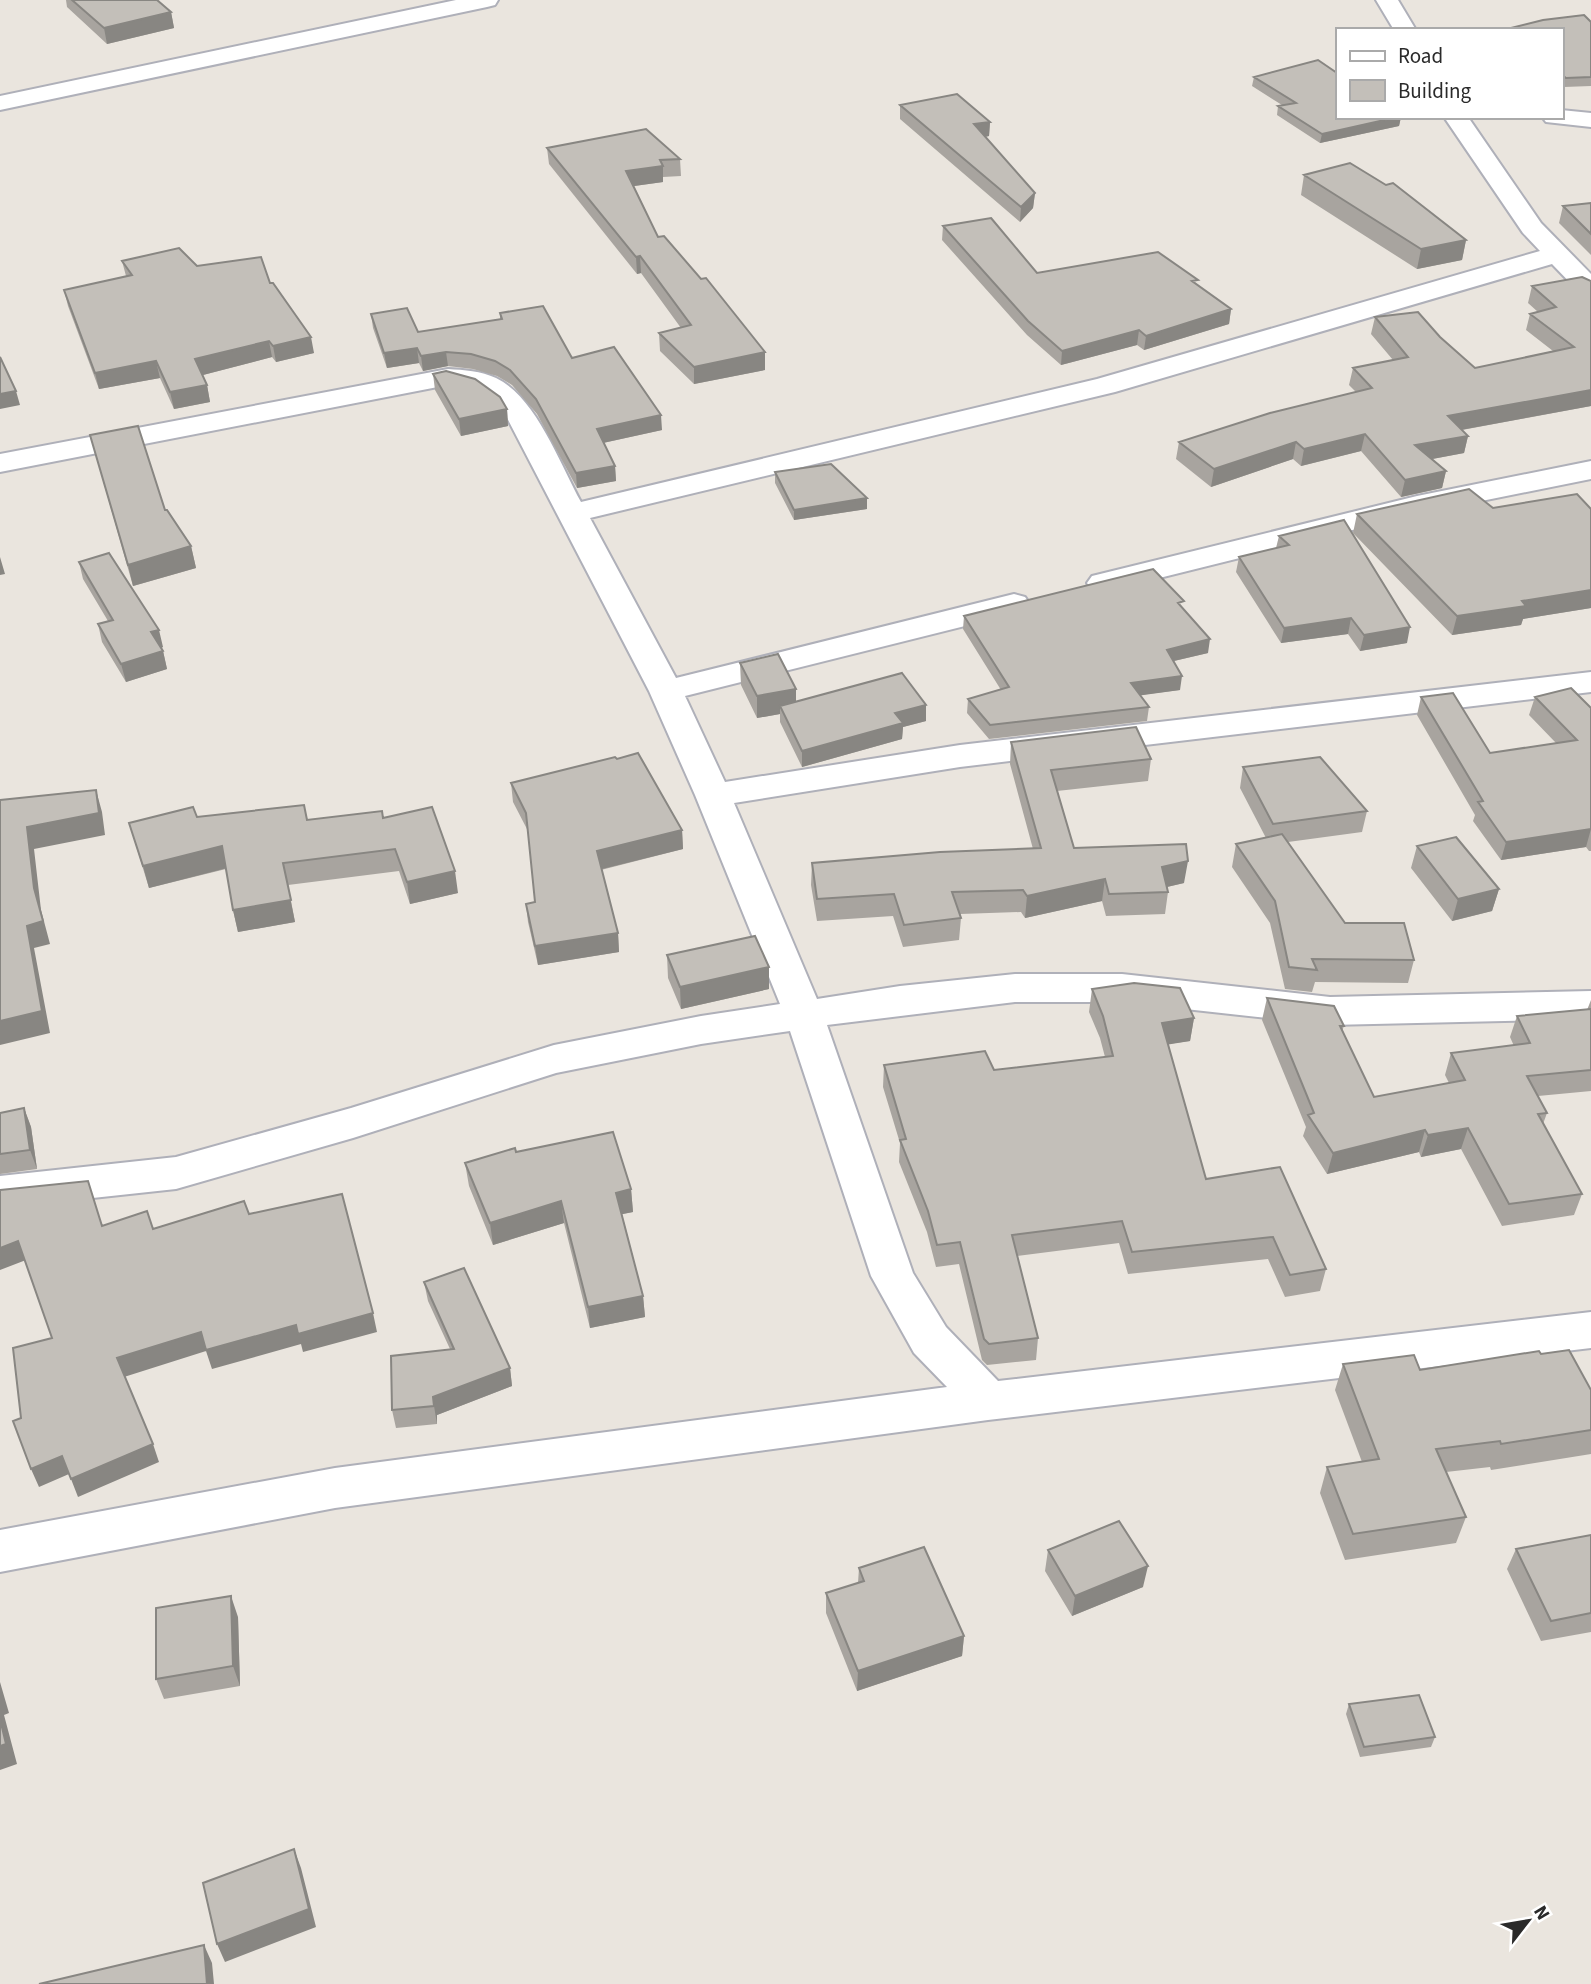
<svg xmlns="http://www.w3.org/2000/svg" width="1591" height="1984" font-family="'Source Sans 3',sans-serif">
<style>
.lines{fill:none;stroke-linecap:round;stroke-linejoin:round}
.street-casing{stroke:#afb0b9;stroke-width:4}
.street{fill:#fff;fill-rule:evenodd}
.wall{fill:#a8a49f}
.shaded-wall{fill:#888682}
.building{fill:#c3bfb9;stroke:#888682;stroke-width:2}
</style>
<rect width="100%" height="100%" fill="#eae5de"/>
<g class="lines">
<g class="street-casing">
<path id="street" d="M456,0H498L495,5L487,7L0,110V96Z
M1376,0H1398L1416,30H1394Z
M1561,110L1591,113V127L1546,122L1542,117H1561Z
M1444,117H1468L1541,223L1591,274V297L1582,295L1552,264L1115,392L590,518L676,678L1014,594L1025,597L1030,604L1025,611L685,696L725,782L960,745L1591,672V692L960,767L734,803L817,999L900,986L1015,974H1122L1330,997L1591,991V1019L1330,1025L1122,1002H1015L827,1025L913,1273L946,1327L998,1381L1591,1312V1348L988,1420L335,1508L0,1572V1530L335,1468L947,1387L914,1353L871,1276L790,1031L701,1044L556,1073L353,1138L176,1189L0,1208V1176L176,1157L351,1108L554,1045L701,1016L780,1004L695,795L649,691L504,412C486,395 472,387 448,385L0,472V454L448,369C464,370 481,371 496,378C536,397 560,464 581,502L1097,379L1540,251L1523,233Z
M1591,461V479L1417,514L1103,592L1092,590L1087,583L1092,576L1417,496Z"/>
</g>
<use href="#street" class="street"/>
</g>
<path class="wall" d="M66,0H157L171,12L174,28L107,44L67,7Z
M1591,22V86L1564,87L1561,85V30Z
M1254,77L1401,117L1399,126L1320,143L1277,115L1278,106L1282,105L1252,86Z
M900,105L990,122L989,136L985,137L1035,193L1033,208L1020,222L900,119Z
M547,148L680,159L681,176L663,177V182L634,186L658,237L765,370L694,384L660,351L659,333L681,328L641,273L637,274L549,164Z
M1304,175L1466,240L1462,260L1417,269L1301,195Z
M1591,203V255L1559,223L1563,206Z
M943,226L1037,273L1231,309L1229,324L1144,350L1137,345L1061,365L1027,335L942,240Z
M122,261L197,266L270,283L314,353L276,362L272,357L203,375L207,385L210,402L174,409L160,378L99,389L68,306L64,290L126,276Z
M1582,277L1591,406L1462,430L1468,436L1464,453L1432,459L1446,471L1442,488L1401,497L1361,451L1301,466L1293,459L1211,487L1176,459L1179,442L1356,392L1349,385L1353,368L1393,360L1371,334L1375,317L1440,337L1475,368L1553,351L1526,330L1530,314L1538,312L1528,303L1532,286Z
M500,313L572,358L662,430L603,443L615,466L616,481L577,488L537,414L512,385L497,376L473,369L448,366L423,371L419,363L387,368L373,328L371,314L418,332L500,319Z
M433,374L507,409L508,426L461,436L435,390Z
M90,435L165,510L191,546L196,568L133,586Z
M775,472L867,498V509L794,520L775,483Z
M1493,508L1591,509V608L1523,619L1521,625L1452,635L1353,533L1357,514Z
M1279,536L1407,643L1360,651L1348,634L1281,643L1236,572L1239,557L1276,548Z
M79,562L163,647L161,648L163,651L167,669L126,682L102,642L98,624L108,621L83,579Z
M1183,608L1208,653L1174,661L1180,690L1140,695L1149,707L1147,721L989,739L967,713L968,699L1001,690L963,629L964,616Z
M740,663L796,702L926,721L903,727L902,739L802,767L780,722V714L757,718L741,685Z
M1421,697L1490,753L1556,743L1529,715L1535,697L1591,708V851H1589L1586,847L1501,860L1473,821L1475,815L1417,715Z
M1011,742L1151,759L1148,781L1057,791L1074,848L1184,883L1167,887L1168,892L1165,914L1106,916L1102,901L1025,918L1021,912L960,914L961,918L959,940L903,947L893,916L817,921L811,885L812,863L1033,849L1010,764Z
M617,759L682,830L683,849L601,870L618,933L619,952L538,965L528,922L526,904L535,902L528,831L513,802L511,783Z
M1243,767L1367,811L1362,832L1288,842L1345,923L1414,960L1408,983L1315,982L1312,992L1285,989L1270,923L1232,867L1236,844L1266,838L1240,788Z
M197,817L308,820L383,818L458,893L410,904L399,871L288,885L295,922L238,932L233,910L226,869L149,888L129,823Z
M1417,846L1499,889L1492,911L1452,921L1411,868Z
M667,955L769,967V989L681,1009L668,978Z
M1092,989L1194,1018L1190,1041L1168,1044L1206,1179L1326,1269L1320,1291L1285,1297L1268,1259L1128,1274L1119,1243L1017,1256L1038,1338L1036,1360L987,1365L982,1360L959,1264L936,1267L927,1232L899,1162L900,1143L883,1087L884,1065L994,1070L1105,1057L1100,1038L1089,1012Z
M1267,998L1344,1026L1342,1031L1374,1097L1449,1083L1445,1075L1451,1053L1514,1046L1510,1037L1517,1016L1587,1010L1591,1000V1091L1538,1096L1547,1113L1543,1124L1582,1194L1574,1215L1502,1226L1461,1149L1421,1157L1419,1152L1327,1174L1303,1136L1306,1127L1262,1020Z
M24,1108L31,1127L37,1169L0,1174V1113Z
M516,1152L631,1189L633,1212L622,1214L643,1296L645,1317L590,1328L564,1223L493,1245L469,1186L465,1163Z
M424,1282L510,1368L512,1386L437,1415V1424L396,1428L392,1410L450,1349L428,1301Z
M1541,1354L1591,1390V1454L1491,1470L1490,1467L1446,1472L1466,1517L1456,1543L1345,1560L1320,1493L1327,1467L1362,1462L1335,1390L1343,1364L1420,1370Z
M1591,1535V1632L1541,1641L1507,1569L1516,1549Z
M1048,1550L1143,1587L1072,1616L1045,1571Z
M859,1568L964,1636L962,1656L857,1691L826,1613V1593L858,1583Z
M238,1617L240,1686L164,1699L156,1679Z
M1349,1704L1435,1737L1431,1747L1360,1757L1346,1714Z"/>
<path class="shaded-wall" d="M171,12L174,28L107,44L104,28Z
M1401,117L1399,126L1320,143L1322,134Z
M990,122L989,136L973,139L974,124Z
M663,166V182L627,187L626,171Z
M1035,193L1033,208L1020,222L1021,207Z
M1466,240L1462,260L1417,269L1421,249Z
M640,256L641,273L637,274L636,257Z
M1231,309L1229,324L1144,350L1146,336Z
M1139,330L1137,345L1061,365L1062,351Z
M311,337L314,353L276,362L273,346Z
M269,341L272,357L199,376L195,359Z
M417,348L419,363L387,368L384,353Z
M446,352L448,366L423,371L421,356Z
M765,352V370L694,384V367Z
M156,361L160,378L99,389L95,373Z
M207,385L210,402L174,409L170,392Z
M1591,390V406L1444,433L1448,416Z
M16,391L20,405L0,409V394Z
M507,409L508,426L461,436L459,419Z
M661,415L662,430L598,444L597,429Z
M1365,434L1361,451L1301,466L1304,449Z
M1468,436L1464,453L1411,463L1415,445Z
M1296,442L1293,459L1211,487L1214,469Z
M615,466L616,481L577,488L576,473Z
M1446,471L1442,488L1401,497L1405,480Z
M867,498V509L794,520V510Z
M191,546L196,568L133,586L128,565Z
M0,557L5,574L0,575Z
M1591,590V608L1523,619L1521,625L1452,635L1457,616L1522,601Z
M1351,618L1348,634L1281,643L1284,628Z
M1410,627L1407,643L1360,651L1364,635Z
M159,630L163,647L155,650L151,632Z
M1210,639L1208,653L1165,663L1167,650Z
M163,651L167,669L126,682L121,664Z
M1182,676L1180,690L1129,697L1131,683Z
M796,689V711L780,706V714L757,718V696Z
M926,705V721L903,727L902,739L802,767V751L895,713Z
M96,790L102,812L105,835L34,849L41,910L50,944L34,948L50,1033L0,1045V1021L27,926L34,888L27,827Z
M1591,829L1586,847L1501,860L1506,842Z
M682,830L683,849L598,870L597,851Z
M222,846L227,868L149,888L143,866Z
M1188,861L1184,883L1158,889L1162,867Z
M283,863L295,922L238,932L233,910Z
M455,871L458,893L410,904L407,882Z
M1105,879L1102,901L1025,918L1027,896Z
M1499,889L1492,911L1452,921L1458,899Z
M618,933L619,952L538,965L535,946Z
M769,967V989L681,1009L680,987Z
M1194,1018L1190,1041L1159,1046L1162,1023Z
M24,1108L31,1127L37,1169L30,1150Z
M1468,1128L1461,1149L1421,1157L1428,1135Z
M1425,1130L1419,1152L1327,1174L1333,1153Z
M631,1189L633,1212L618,1215L616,1193Z
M561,1201L564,1223L493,1245L490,1223Z
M18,1241L26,1260L0,1270V1248Z
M643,1296L645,1317L590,1328L588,1307Z
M373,1313L377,1332L303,1352L301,1344L212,1369L206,1351L124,1377L117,1358L201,1332L296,1325Z
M510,1368L512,1386L437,1415V1424L434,1406L433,1397Z
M153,1444L159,1462L78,1497L71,1479Z
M62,1456L69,1474L39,1487L31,1469Z
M1148,1566L1143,1587L1072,1616L1075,1596Z
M231,1596L238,1617L240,1686L233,1666Z
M964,1636L962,1656L857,1691L858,1671Z
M0,1682L9,1713L4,1715L17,1764L0,1770Z
M294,1849L301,1868L316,1927L225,1962L217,1944Z
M204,1945L212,1963L214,1984H207Z"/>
<path class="building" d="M72,0H157L171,12L104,28Z
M1584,15L1591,22V77L1566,78L1561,74V30L1507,29L1543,20Z
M1318,60L1337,73V117H1398L1322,134L1278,106L1296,103L1254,77Z
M957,94L990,122L974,124L1035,193L1021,207L900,105Z
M646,129L680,159L660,160L663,166L626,171L658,237L664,236L701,279L706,278L765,352L694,367L659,333L691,325L640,256L636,257L547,148Z
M1350,163L1386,185L1393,183L1466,240L1421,249L1304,175Z
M1591,203V234L1563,206Z
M991,218L1037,273L1158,252L1198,280L1192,281L1231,309L1146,336L1139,330L1062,351L1028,321L943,226Z
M179,248L197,266L261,257L270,283H273L311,337L273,346L269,341L195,359L207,385L170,392L156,361L95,373L64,290L132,275L122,261Z
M1582,277L1591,281V390L1448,416L1468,436L1415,445L1446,471L1405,480L1365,434L1304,449L1296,442L1214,469L1179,442L1270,413L1372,388L1353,368L1408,357L1375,317L1418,312L1440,337L1475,368L1574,347L1530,314L1556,307L1532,286Z
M543,306L572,358L614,347L661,415L597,429L615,466L576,473L536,399L510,370L495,361L471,354L446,352L421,356L417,348L384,353L371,314L407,308L418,332L502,319L500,313Z
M0,357L16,391L0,394Z
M446,371L475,379L500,397L507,409L459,419L433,374Z
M138,426L165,510H167L191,546L128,565L90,435Z
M831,464L867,498L794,510L775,472Z
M1469,489L1493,508L1577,494L1591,509V590L1522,601L1526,606L1457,616L1357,514Z
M1344,520L1410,627L1364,635L1351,618L1284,628L1239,557L1289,545L1279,536Z
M109,553L159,630L151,632L163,651L121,664L98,624L113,620L79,562Z
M1153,569L1184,601L1178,603L1210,639L1167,650L1182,676L1131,683L1149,707L990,725L968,699L1009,687L964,616Z
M778,654L796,689L757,696L740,663Z
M902,673L926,705L895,713L903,723L802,751L780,706Z
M1571,688L1591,708V829L1506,842L1478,802L1483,801L1421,697L1453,693L1490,753L1577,740L1535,697Z
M1136,727L1151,759L1051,770L1074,848L1186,844L1188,861L1162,867L1168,892L1109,894L1105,879L1027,896L1023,890L952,892L961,918L904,925L894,894L817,899L812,863L940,852L1041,848L1011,742Z
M638,753L682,830L597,851L618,933L535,946L526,904L535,902L526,813L511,783L615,757L617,759Z
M1320,757L1367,811L1273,824L1243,767Z
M96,790L99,813L27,827L34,888L43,921L27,926L42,1011L0,1021V800Z
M304,805L307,820L382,811L383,818L432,807L455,871L407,882L395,849L283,863L291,900L233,910L222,846L143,866L129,823L193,807L197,817Z
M1282,834L1345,923H1404L1414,960L1312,959L1317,970L1289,967L1275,901L1236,844Z
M1456,837L1499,889L1458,899L1417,846Z
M755,936L769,967L680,987L667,955Z
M1134,983L1180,988L1194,1018L1162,1023L1206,1179L1280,1167L1326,1269L1290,1275L1273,1237L1132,1252L1122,1221L1012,1235L1038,1338L989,1344L984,1339L960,1242L937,1245L928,1211L900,1140L906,1139L884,1065L985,1051L994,1070L1113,1056L1103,1016L1092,989Z
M1267,998L1334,1006L1344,1026H1340L1374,1097L1465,1080L1451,1053L1530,1043L1517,1016L1591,1009V1070L1527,1076L1547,1113L1538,1114L1582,1194L1509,1204L1468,1128L1428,1135L1425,1130L1333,1153L1308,1115L1314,1113Z
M24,1108L30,1150L0,1154V1113Z
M613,1132L631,1189L616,1193L643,1296L588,1307L561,1201L490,1223L465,1163L515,1148L516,1152Z
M88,1181L102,1226L147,1211L153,1229L244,1201L249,1214L342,1194L373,1313L298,1334L296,1325L206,1350L201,1332L117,1358L153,1444L71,1479L62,1456L31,1469L13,1421L21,1418L13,1348L52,1338L18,1241L0,1248V1190Z
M464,1268L510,1368L433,1397L434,1406L392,1410L391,1356L454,1349L424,1282Z
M1569,1350L1591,1390V1430L1501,1444L1500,1441L1436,1449L1466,1517L1353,1534L1327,1467L1379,1459L1343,1364L1414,1355L1420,1370L1539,1351L1541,1354Z
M1119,1521L1148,1566L1075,1596L1048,1550Z
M1591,1535V1613L1551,1621L1516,1549Z
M924,1547L964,1636L858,1671L826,1593L864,1581L859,1568Z
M231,1596L233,1666L156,1679V1608Z
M1419,1695L1435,1737L1364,1747L1349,1704Z
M0,1719L6,1744L0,1746Z
M294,1849L309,1909L217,1944L203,1883Z
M204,1945L207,1984H39Z"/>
<rect x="1336" y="28" width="228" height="91" fill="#ffffff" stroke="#aaaaaa" stroke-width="2"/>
<rect x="1350" y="51" width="35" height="10" fill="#ffffff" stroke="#aaaaaa" stroke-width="2"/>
<text x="1398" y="63" font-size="21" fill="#2a2a2a">Road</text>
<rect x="1350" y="80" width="35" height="21" fill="#c3bfb9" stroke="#aaaaaa" stroke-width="2"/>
<text x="1398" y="98" font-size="21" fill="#2a2a2a">Building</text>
<g transform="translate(1528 1921) rotate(59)" stroke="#ffffff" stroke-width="5" paint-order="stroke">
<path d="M0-5L12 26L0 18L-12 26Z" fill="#2a2a2a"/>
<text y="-10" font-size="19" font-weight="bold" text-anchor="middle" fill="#2a2a2a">N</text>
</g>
</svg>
